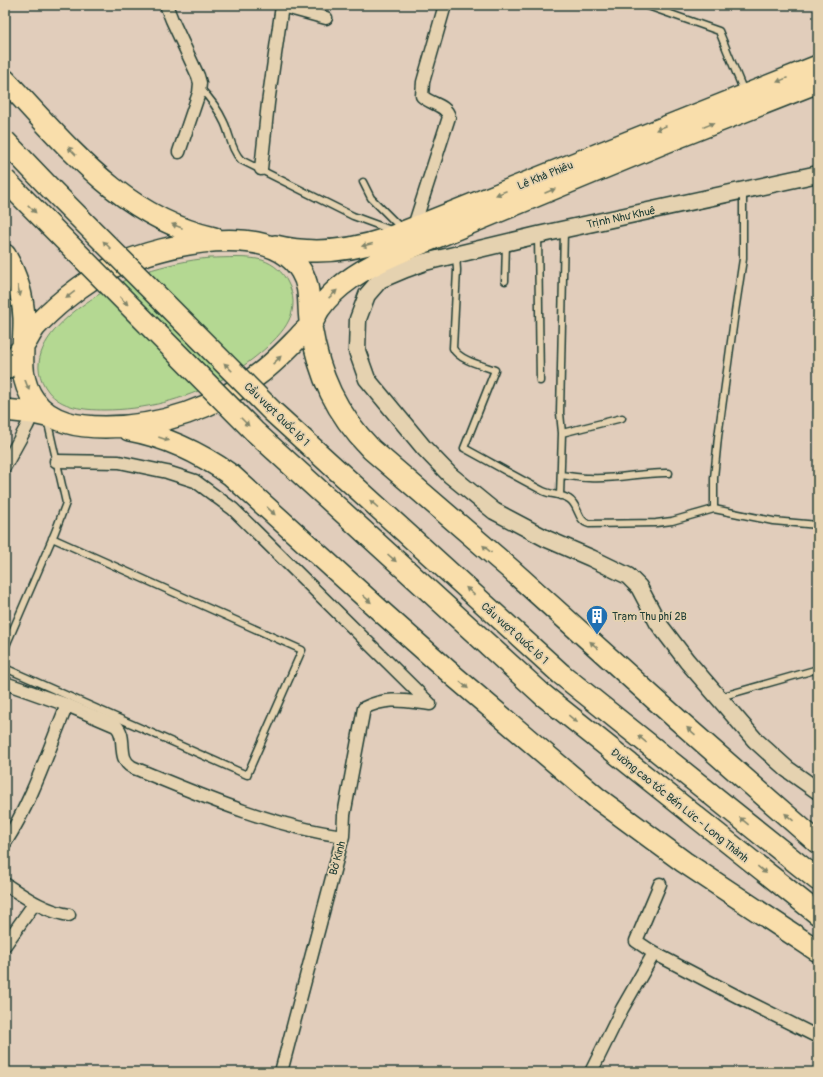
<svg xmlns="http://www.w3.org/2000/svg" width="823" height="1077" font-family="Pangolin,sans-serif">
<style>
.green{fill:#b4d892;stroke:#6a8a63}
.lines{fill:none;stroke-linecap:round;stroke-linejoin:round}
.lane-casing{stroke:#1f3d34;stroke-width:9}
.street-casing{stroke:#1f3d34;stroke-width:15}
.secondary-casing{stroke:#1f3d34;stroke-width:19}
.highway-casing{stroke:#1f3d34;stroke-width:24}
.lane{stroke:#e5d2b0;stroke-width:6}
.street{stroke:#e5d2b0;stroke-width:12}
.secondary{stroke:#e5d2b0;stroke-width:16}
.highway{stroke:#f9deab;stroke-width:21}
.highway-bridge-casing{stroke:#1f3d34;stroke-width:24;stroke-linecap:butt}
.highway-bridge{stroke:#f9deab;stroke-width:21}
.oneway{fill:#81856a}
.labels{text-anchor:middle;stroke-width:3.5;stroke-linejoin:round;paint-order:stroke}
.street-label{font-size:11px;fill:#1f3d34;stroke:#e5d2b0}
.poi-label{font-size:11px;fill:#1f3d34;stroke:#e5d2b0;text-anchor:start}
</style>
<rect width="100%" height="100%" fill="#e1cdbb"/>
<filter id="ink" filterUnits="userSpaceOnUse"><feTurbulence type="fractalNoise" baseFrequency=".025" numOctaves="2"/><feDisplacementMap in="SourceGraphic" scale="8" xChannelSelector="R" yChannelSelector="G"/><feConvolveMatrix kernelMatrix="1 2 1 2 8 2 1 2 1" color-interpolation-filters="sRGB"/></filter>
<g filter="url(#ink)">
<path class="green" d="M210,258C227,258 246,256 262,260C274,264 283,272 288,283C294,294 295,308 289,320C279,342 240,370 219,381C184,400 144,410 104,410C85,410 61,408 48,391C9,340 106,286 144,272C166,265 188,260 210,258Z"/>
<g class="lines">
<g class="lane-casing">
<path id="lane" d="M645,5L719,31L744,92
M200,88C210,98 218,109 224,122C230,134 231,150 241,160L353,216L391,230
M363,182L371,198L402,229
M564,231L560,413L562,433L622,418
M538,236L540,381
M456,255L457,270L453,348C458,360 484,366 495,370L464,448C490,462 516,477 543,491C551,495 561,494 569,499C579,505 577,521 589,524L656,523L672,521L714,509L773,521L818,525
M505,281L506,243
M561,475C570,476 579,478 589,478C616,480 643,472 669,473
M560,496L562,433
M714,509V478L718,437L735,312L743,259V191
M5,648L55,532L66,503L47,419
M5,668L247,775L302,650L52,538
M720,697L818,669"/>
</g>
<g class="street-casing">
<path id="street" d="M166,5L172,20L198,76L200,83L199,93L179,152
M261,169L268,103L282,6L326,18
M413,229L449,117C447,105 430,104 422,96L423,82L445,5
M56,461L119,462L167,472L195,481L233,509L430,704
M5,466L27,426L33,413
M5,683L67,705L116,726C128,737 116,758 132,767C200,795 270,826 343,836
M5,843C32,801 48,751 67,705
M5,884C25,897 44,911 69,915
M5,945L34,904
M654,953L636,941L660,884
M281,1072L343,836L344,815L364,708C388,696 405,701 430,704
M591,1072L622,1009L654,953L746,1001L818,1037"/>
</g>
<g class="secondary-casing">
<path id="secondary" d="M818,174L538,235L425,262L406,269L380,280L367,295L358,319L357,351L367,379L424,448L450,475L494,511L547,539L591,558L628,576L639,587L658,623L687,661L755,740L787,769L818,791"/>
</g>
<g class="highway-casing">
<path id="highway" d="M5,80C67,145 121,217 214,238
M275,246C312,255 350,251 386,239L818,66
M5,255C16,274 23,296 24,318C25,347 16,375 34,400C50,423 79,427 105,427C160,427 216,408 259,374C274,363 286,350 299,337C302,333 306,330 310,326C314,321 316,313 320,308C338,282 370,265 398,253L666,142L818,82
M5,369C11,362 17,355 22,348C27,341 30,334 35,327C44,317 55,307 66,298C82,285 100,273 119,264C164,245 270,219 301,271C312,289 307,307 311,327C319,376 336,413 371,449L508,567L678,720L818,843
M5,410L33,413L51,417
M129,430C167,437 200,453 231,475L385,615L455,677L597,798L684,862L818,951
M561,674L818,880
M543,695L818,914"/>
</g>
<use href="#lane" class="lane"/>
<use href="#street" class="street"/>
<use href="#secondary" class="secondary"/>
<use href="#highway" class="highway"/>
<g class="highway-bridge-casing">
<path id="highway-bridge" d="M5,141L48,186L272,411L561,674
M5,180L254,431L543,695"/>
</g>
<use href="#highway-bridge" class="highway-bridge"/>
</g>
<defs><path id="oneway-solid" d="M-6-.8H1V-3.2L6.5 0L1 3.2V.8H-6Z"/></defs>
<g class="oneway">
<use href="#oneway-solid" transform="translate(782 80) rotate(158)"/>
<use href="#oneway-solid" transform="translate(709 125) rotate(-22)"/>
<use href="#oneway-solid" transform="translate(661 128) rotate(158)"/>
<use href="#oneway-solid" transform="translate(72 151) rotate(-134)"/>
<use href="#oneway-solid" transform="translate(550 191) rotate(-23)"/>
<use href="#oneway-solid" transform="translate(501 193) rotate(158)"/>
<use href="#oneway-solid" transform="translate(32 209) rotate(45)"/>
<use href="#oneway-solid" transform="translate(177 226) rotate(-159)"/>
<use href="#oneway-solid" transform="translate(107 245) rotate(-135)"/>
<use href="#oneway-solid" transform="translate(367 245) rotate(166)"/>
<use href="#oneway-solid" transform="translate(19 291) rotate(76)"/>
<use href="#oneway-solid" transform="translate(333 294) rotate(-43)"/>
<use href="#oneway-solid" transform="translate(70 295) rotate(143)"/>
<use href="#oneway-solid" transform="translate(124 301) rotate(45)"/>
<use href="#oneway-solid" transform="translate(277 360) rotate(-43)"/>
<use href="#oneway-solid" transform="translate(228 367) rotate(-135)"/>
<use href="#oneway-solid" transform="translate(27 385) rotate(69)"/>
<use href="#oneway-solid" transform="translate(245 422) rotate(45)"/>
<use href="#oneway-solid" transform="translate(164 439) rotate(19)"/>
<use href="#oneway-solid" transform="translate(374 504) rotate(-138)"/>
<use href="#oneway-solid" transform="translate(271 511) rotate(43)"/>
<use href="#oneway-solid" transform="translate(487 549) rotate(-139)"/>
<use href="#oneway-solid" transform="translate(392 558) rotate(42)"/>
<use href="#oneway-solid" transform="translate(470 591) rotate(-138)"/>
<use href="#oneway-solid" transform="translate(367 599) rotate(42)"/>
<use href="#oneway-solid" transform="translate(594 645) rotate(-138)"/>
<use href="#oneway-solid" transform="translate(464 685) rotate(41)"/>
<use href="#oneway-solid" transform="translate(573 719) rotate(39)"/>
<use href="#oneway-solid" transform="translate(691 731) rotate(-139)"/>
<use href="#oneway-solid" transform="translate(642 739) rotate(-141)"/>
<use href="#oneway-solid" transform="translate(789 817) rotate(-139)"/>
<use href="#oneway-solid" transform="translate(744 821) rotate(-141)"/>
<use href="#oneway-solid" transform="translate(762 870) rotate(39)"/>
</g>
</g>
<defs>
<g id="building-pin" transform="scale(1.15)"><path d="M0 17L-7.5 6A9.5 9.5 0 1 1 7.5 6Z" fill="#1f6fb2" stroke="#e5d2b0"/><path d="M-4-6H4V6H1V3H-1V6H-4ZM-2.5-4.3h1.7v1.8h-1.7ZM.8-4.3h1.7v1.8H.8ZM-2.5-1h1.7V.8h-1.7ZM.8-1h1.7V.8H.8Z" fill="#fff"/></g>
</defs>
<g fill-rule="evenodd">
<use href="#building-pin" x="597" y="616"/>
</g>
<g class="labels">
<g class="street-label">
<text transform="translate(545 175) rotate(-22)" y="4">Lê Khả Phiêu</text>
<text transform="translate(621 217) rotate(-12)" y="4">Trịnh Như Khuê</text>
<text transform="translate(277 414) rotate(44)" y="4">Cầu vượt Quốc lộ 1</text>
<text transform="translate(515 633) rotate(42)" y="4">Cầu vượt Quốc lộ 1</text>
<text transform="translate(680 805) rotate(39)" y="4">Đường cao tốc Bến Lức - Long Thành</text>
<text transform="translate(337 858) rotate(-75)" y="4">Bờ Kinh</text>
</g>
<g class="poi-label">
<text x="612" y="620">Trạm Thu phí 2B</text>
</g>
</g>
<rect width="823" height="1077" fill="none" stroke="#e5d2b0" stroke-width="20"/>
<rect x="10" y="10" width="803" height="1057" fill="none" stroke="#1f3d34" stroke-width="1.5" filter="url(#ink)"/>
</svg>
